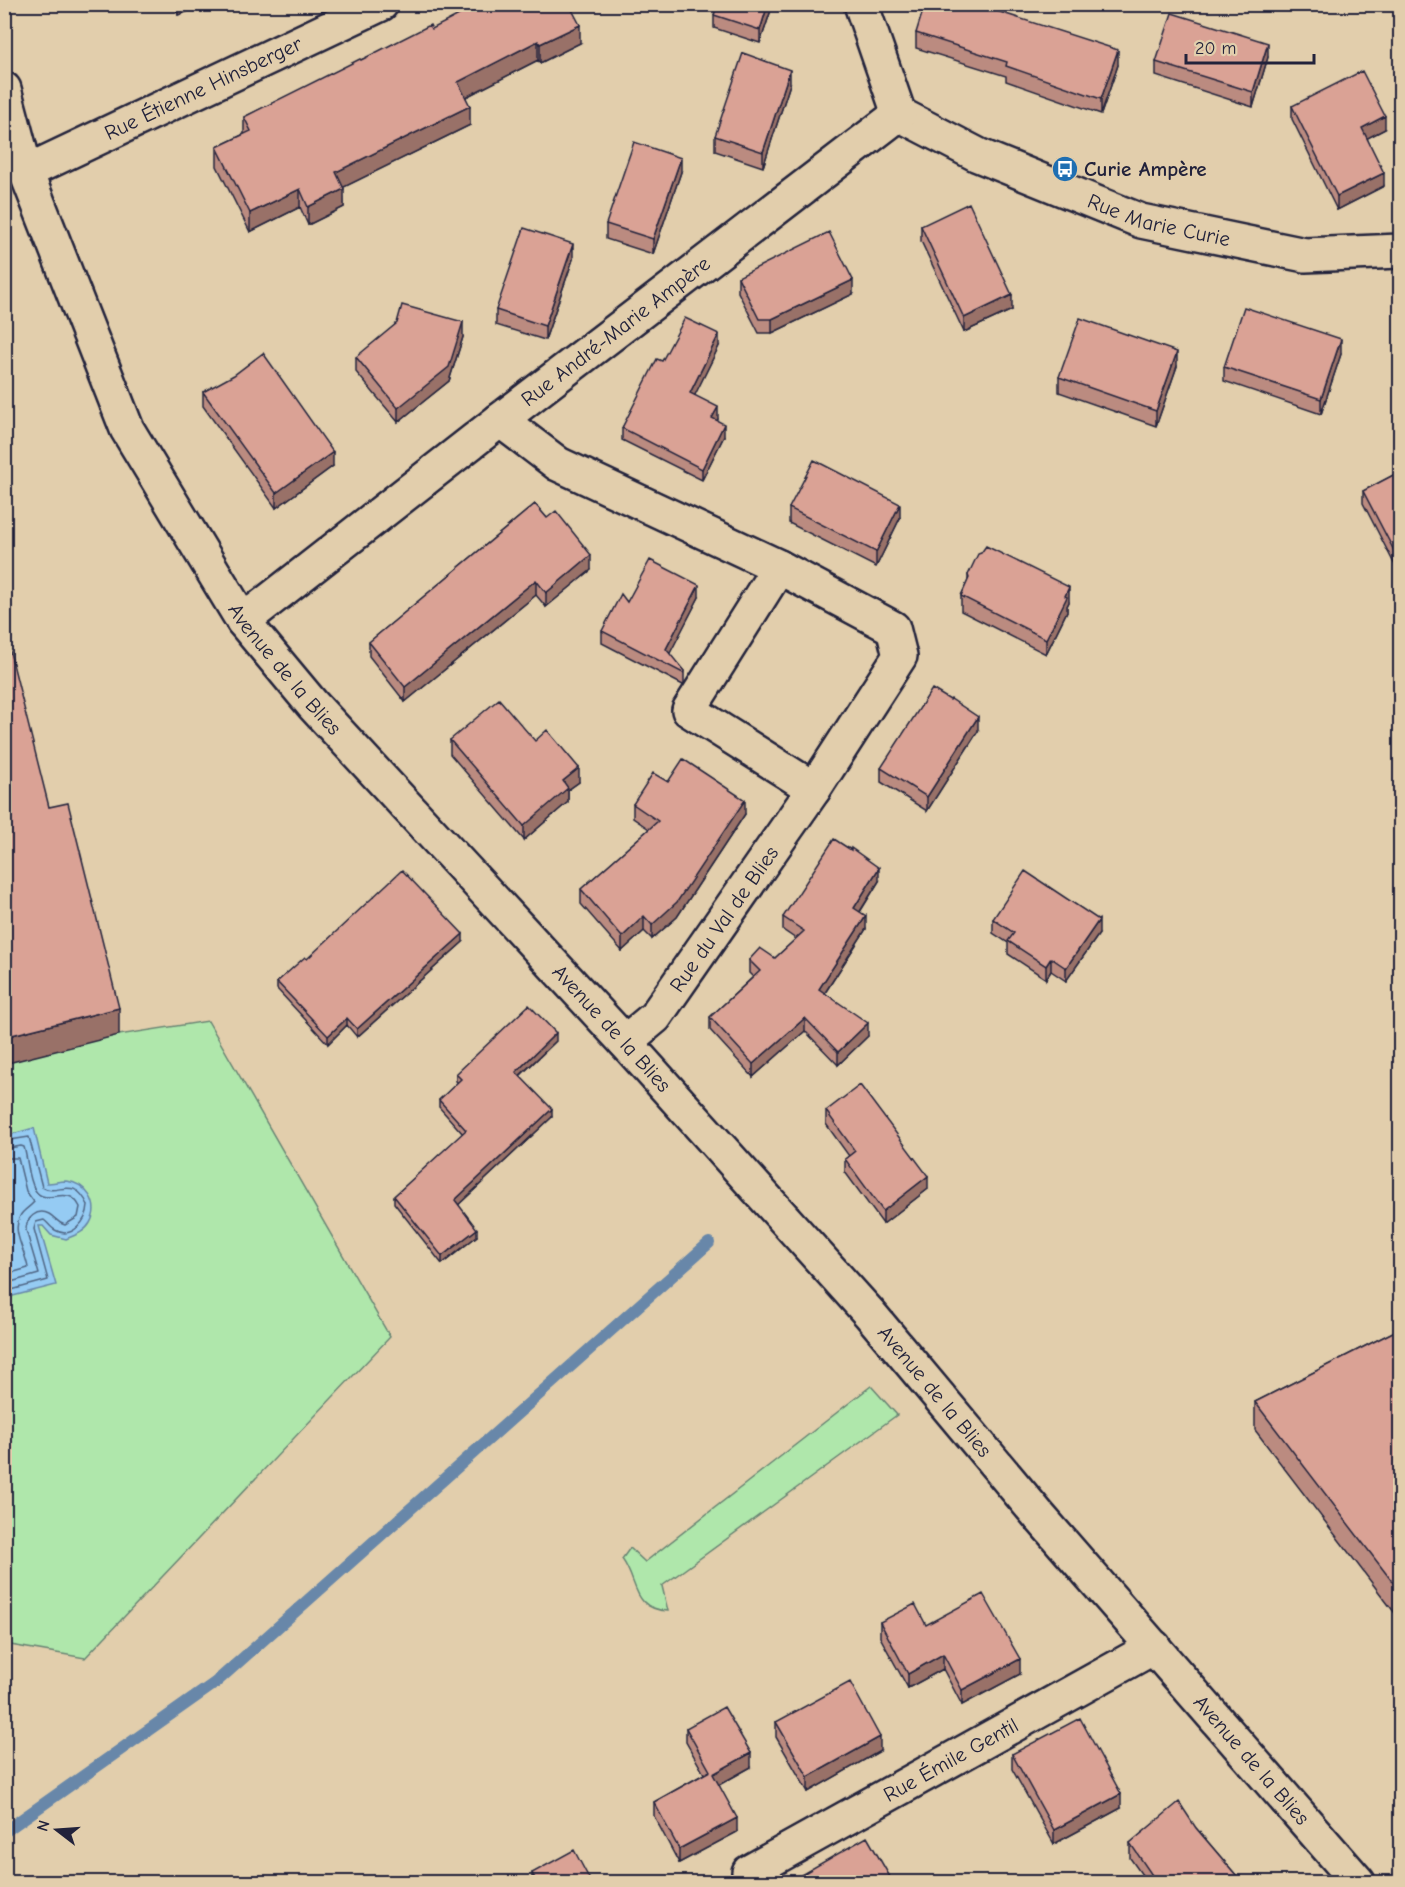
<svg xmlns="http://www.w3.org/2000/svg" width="1405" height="1887" font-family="'Comic Neue',sans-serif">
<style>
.green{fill:#afe7ab;stroke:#688473;stroke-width:1.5}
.water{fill:#95cbf3;stroke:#6787a9;stroke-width:1.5}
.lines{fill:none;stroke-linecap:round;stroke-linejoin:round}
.shore{stroke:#506685;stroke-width:1.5}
.stream{stroke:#6787a9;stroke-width:12}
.street-casing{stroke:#22223b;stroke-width:38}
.secondary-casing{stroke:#22223b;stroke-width:38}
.street{stroke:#e2ceac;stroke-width:33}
.secondary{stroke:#e2ceac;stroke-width:33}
.wall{fill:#bb8b80;stroke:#22223b;stroke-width:1.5}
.shaded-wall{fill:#997168;stroke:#22223b;stroke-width:1.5}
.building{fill:#daa295;stroke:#22223b;stroke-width:1.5}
.labels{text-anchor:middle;stroke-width:4.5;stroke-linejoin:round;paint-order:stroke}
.street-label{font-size:21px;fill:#22223b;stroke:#e2ceac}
.poi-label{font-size:21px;font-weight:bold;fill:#22223b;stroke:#e2ceac;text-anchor:start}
</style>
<rect width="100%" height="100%" fill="#e2ceac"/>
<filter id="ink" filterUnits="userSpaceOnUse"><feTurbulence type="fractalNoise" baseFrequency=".0167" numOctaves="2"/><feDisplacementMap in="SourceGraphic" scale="12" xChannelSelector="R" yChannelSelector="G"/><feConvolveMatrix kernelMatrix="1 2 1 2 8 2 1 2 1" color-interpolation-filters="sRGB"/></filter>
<g filter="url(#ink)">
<path class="green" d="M4,655L49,834L119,1035L208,1021L390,1337L85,1658L5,1644Z
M871,1386L897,1415L662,1586L668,1611C631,1609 639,1582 622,1559L630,1548L645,1562Z"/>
<path class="water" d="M34,1128L47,1183C53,1183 60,1181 66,1181C86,1183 101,1204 90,1223C85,1232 75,1235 66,1239L51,1235L43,1226H39L56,1285L5,1298V1136Z"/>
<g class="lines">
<path class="shore" d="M4,1141L29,1137L42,1187C58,1197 73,1174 88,1205C87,1221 72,1240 55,1230C51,1228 48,1223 44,1220L36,1222L34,1229L48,1280L4,1292
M4,1149L21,1146L24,1147C28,1160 28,1178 35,1190C46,1208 68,1182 80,1207L78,1217L65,1225C57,1223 56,1218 49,1214C37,1208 26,1218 26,1230L39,1274L4,1284
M4,1158H18L26,1191L34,1202C30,1207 23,1210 20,1216C11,1232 26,1252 28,1268L4,1275"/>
<path class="stream" d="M4,1832L215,1683L709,1243"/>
<g class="street-casing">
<g id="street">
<path id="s1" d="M899,114L978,155L1141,221L1305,255L1400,251"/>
<path id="s2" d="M26,172L381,4"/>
<path d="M500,420L558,464L779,567L893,628L900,656L814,789L655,1017L625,1042"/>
<path d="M779,567L689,710L814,789"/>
<path id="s3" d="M243,621L500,420L899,114L861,4"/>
<path id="s4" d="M749,1872L1154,1647"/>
</g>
</g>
<g class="secondary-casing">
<g id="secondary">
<path id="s5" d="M4,89L26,172L127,429L243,621L313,705L625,1042L870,1314L1039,1516L1358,1882"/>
</g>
</g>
<use href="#street" class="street"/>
<use href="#secondary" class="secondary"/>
</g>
<path class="wall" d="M174,4H208L178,15Z
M718,4H773L760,43L714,28V15Z
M982,7L1118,65L1101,114L1006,81V76L916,48V33Z
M432,29L580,43L540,63L538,60L466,97L470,125L343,187L344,207L308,225L300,207L250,232L217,166V147L244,134V117L361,60Z
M1268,57L1253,107L1156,76V62Z
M790,84L763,167L715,151V136Z
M1292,106L1385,129L1367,138L1384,186L1337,210L1292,119Z
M681,172L653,254L606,239V224Z
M921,226L1012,310L964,332L921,241Z
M573,259L545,340L496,325V310Z
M738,277L853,294L772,333H759L738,292Z
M463,337L449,381L398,422L356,372V357Z
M719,346L694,396L718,419L717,421L724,436L702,480L622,440V428L662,361Z
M1341,354L1321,414L1224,381V367Z
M1177,366L1156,426L1059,392V377Z
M203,392L333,466L276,508L203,406Z
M1401,471V577L1363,503V491Z
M535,504L591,570L546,607L536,595L405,702L369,656V642Z
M789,508L900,518L876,567L789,523Z
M968,575L1069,602L1067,606V611L1046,654L961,611V596L968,581Z
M699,597L669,654L684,671V684L683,685L602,643V631L627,602Z
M978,731L927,811L881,782V768Z
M450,740L535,741L579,782L568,790V802L524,840L450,754Z
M668,782L745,814L677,917L652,939L644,931L622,951L581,904V889L649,829L633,818V804Z
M879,881L860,912L866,929L825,993L868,1036L838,1065L805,1031L753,1077L710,1030V1017L753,977L749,973V960L775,958L796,939L783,930V917Z
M993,919L1099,934L1066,981L1051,971L1046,979L1008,954V943L993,933Z
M463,942L357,1037L347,1025L328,1044L277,989V982L307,959Z
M556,1041L520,1076L552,1117L458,1205L477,1236L442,1264L394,1203V1196L463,1134L439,1107V1100L458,1083L456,1081V1074Z
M826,1111L928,1189L883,1224L845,1172V1159L849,1156L826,1124Z
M1401,1328V1621L1255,1430V1402Z
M880,1622L926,1625L1020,1674L962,1705L943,1669L908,1688L880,1637Z
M776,1722L880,1751L808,1792L776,1737Z
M686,1728L751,1767L719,1785L737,1832L679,1863L654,1816V1802L704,1774L686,1742Z
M1012,1754L1121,1808L1054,1844L1012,1769Z
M1196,1828L1242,1882H1147L1130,1858V1843Z
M532,1873L591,1882H532Z"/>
<path class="shaded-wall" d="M178,4H208L178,15Z
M768,4H773L760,43V30Z
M580,25V43L540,63V44Z
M538,41V60L458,101V82Z
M1268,43V57L1253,107V92Z
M1118,50V65L1101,114V99Z
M790,70V84L763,167V152Z
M470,106V125L336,191V172Z
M1385,116V129L1362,141V128Z
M681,158V172L653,254V239Z
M1384,173V186L1337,210V196Z
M300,189V207L250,232V213Z
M344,189V207L308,225V207Z
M573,244V259L545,340V326Z
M853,280V294L772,333V319Z
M1012,295V310L964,332V318Z
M463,322V337L449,381L398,422V408Z
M719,334V346L690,405V393Z
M1341,339V354L1321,414V399Z
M1177,352V366L1156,426V411Z
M718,407V419L712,430V418Z
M724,424V436L702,480V469Z
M333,452V466L276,508V493Z
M900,504V518L876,567V552Z
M591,555V570L546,607V593Z
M536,580V595L405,702V687Z
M699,585V597L666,661V649Z
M1069,587V602L1067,606V611L1046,654V639Z
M978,717V731L927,811V797Z
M579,768V782L568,790V802L524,840V826L563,781Z
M745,800V814L677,917L652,939V925Z
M879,868V881L854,921V908Z
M644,916V931L622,951V937Z
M866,916V929L819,1002V989Z
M1099,920V934L1066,981V968Z
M463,934V942L357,1037V1029Z
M1051,958V971L1046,979V966Z
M119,1008V1035L4,1064V1037Z
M347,1018V1025L328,1044V1036Z
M805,1018V1031L753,1077V1064Z
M868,1023V1036L838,1065V1052Z
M556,1033V1041L516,1079V1072Z
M552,1109V1117L455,1208V1200Z
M928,1176V1189L883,1224V1211Z
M477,1229V1236L442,1264V1256Z
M943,1654V1669L908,1688V1674Z
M1020,1659V1674L962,1705V1690Z
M880,1737V1751L808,1792V1777Z
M751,1753V1767L713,1788V1774Z
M1121,1794V1808L1054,1844V1830Z
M737,1818V1832L679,1863V1849Z"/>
<path class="building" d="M480,4H569L580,25L540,44L538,41L458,82L470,106L336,172L344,189L308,207L300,189L250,213L217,147L251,131L244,117L360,59L361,60L430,25L432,29Z
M718,4H768L760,30L714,15Z
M925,4H978V5L1118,50L1101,99L1006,66L1007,62L916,33Z
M1172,13L1268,43L1253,92L1156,62Z
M743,53L790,70L763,152L715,136Z
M1362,71L1385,116L1362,128L1384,173L1337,196L1292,106Z
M634,142L681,158L653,239L606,224Z
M969,203L1012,295L964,318L921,226Z
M524,228L573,244L545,326L496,310Z
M829,232L853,280L772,319H759L738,277Z
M402,305L463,322L449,367L398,408L356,357L397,323Z
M1244,307L1341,339L1321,399L1224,367Z
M685,318L719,334L690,393L718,407L712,418L724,424L702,469L622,428L657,359L662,361Z
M1080,318L1177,352L1156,411L1059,377Z
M263,353L333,452L276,493L203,392L234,375Z
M814,460L900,504L876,552L789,508Z
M1401,471V564L1363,491Z
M535,504L547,518L556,511L591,555L546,593L536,580L405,687L369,642Z
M986,546L1069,587L1065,596L1067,597L1046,639L961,596L969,578L968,575L978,554L981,553Z
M650,560L699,585L666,649L684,671L683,673L602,631L621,594L627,602Z
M4,628L49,807L68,803L119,1008L4,1037Z
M932,689L950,700L951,699L978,717L927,797L881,768Z
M499,699L535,741L547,730L579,768L563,781L568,788L524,826L450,740Z
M683,759L745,800L677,902L652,925L644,916L622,937L581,889L658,821L633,804L653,773L668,782Z
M834,839L851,850V848L879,868L854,908L866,916L819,989L868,1023L838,1052L805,1018L753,1064L710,1017L760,971L749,960L760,948L775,958L804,931L783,917Z
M402,870L463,934L357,1029L347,1018L328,1036L277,982L305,957L307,959Z
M1025,871L1099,920L1066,968L1051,958L1046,966L1008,941L1014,933L993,919Z
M529,1005L556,1033L516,1072L552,1109L455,1200L477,1229L442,1256L394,1196L466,1130L439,1100L461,1079L456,1074Z
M860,1085L928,1176L883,1211L845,1159L855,1151L826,1111Z
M1401,1328V1593L1255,1402Z
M983,1594L1020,1659L962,1690L943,1654L908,1674L880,1622L915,1604L926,1625Z
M850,1682L880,1737L808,1777L776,1722Z
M724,1707L751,1753L713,1774L737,1818L679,1849L654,1802L710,1771L686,1728Z
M1080,1718L1121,1794L1054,1830L1012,1754Z
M1179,1802L1196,1828L1242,1882H1149L1154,1878L1130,1843Z
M867,1837L893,1882H793L792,1880Z
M574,1850L591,1882H537L532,1873Z"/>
</g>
<defs>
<g id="bus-disc" transform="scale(1.35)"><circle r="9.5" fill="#1f6fb2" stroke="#e2ceac"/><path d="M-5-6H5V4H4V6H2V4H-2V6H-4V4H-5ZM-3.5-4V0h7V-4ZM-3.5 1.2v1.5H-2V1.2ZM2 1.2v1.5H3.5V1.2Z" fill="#fff"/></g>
</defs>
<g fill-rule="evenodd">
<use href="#bus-disc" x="1065" y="169"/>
</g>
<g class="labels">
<g class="street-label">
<text dy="7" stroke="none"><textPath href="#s2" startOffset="196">Rue Étienne Hinsberger</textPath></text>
<text dy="7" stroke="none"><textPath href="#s1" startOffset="282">Rue Marie Curie</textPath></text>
<text dy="7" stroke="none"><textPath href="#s3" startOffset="472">Rue André-Marie Ampère</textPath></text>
<text dy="7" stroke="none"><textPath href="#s5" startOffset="650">Avenue de la Blies</textPath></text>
<text transform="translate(724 919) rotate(-55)" y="7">Rue du Val de Blies</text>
<text dy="7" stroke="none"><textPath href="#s5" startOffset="1136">Avenue de la Blies</textPath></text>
<text dy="7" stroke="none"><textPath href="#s5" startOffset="1622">Avenue de la Blies</textPath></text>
<text dy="7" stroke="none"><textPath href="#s5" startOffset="2108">Avenue de la Blies</textPath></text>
<text dy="7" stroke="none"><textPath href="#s4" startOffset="231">Rue Émile Gentil</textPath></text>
</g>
<g class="poi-label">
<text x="1084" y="176">Curie Ampère</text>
</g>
</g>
<rect width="1405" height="1887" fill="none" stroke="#e2ceac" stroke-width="24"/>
<rect x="12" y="12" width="1381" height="1863" fill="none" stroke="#22223b" stroke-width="2" filter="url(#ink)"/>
<g transform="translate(57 1830) rotate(287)" stroke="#e2ceac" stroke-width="4.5" paint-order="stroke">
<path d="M0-4.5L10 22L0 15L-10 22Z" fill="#22223b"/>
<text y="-9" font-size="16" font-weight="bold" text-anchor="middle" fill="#22223b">N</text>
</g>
<path d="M1186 54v9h128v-9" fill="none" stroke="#22223b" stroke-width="3"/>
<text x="1195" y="54" font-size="18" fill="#22223b" stroke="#e2ceac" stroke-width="4.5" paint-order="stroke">20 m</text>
</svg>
